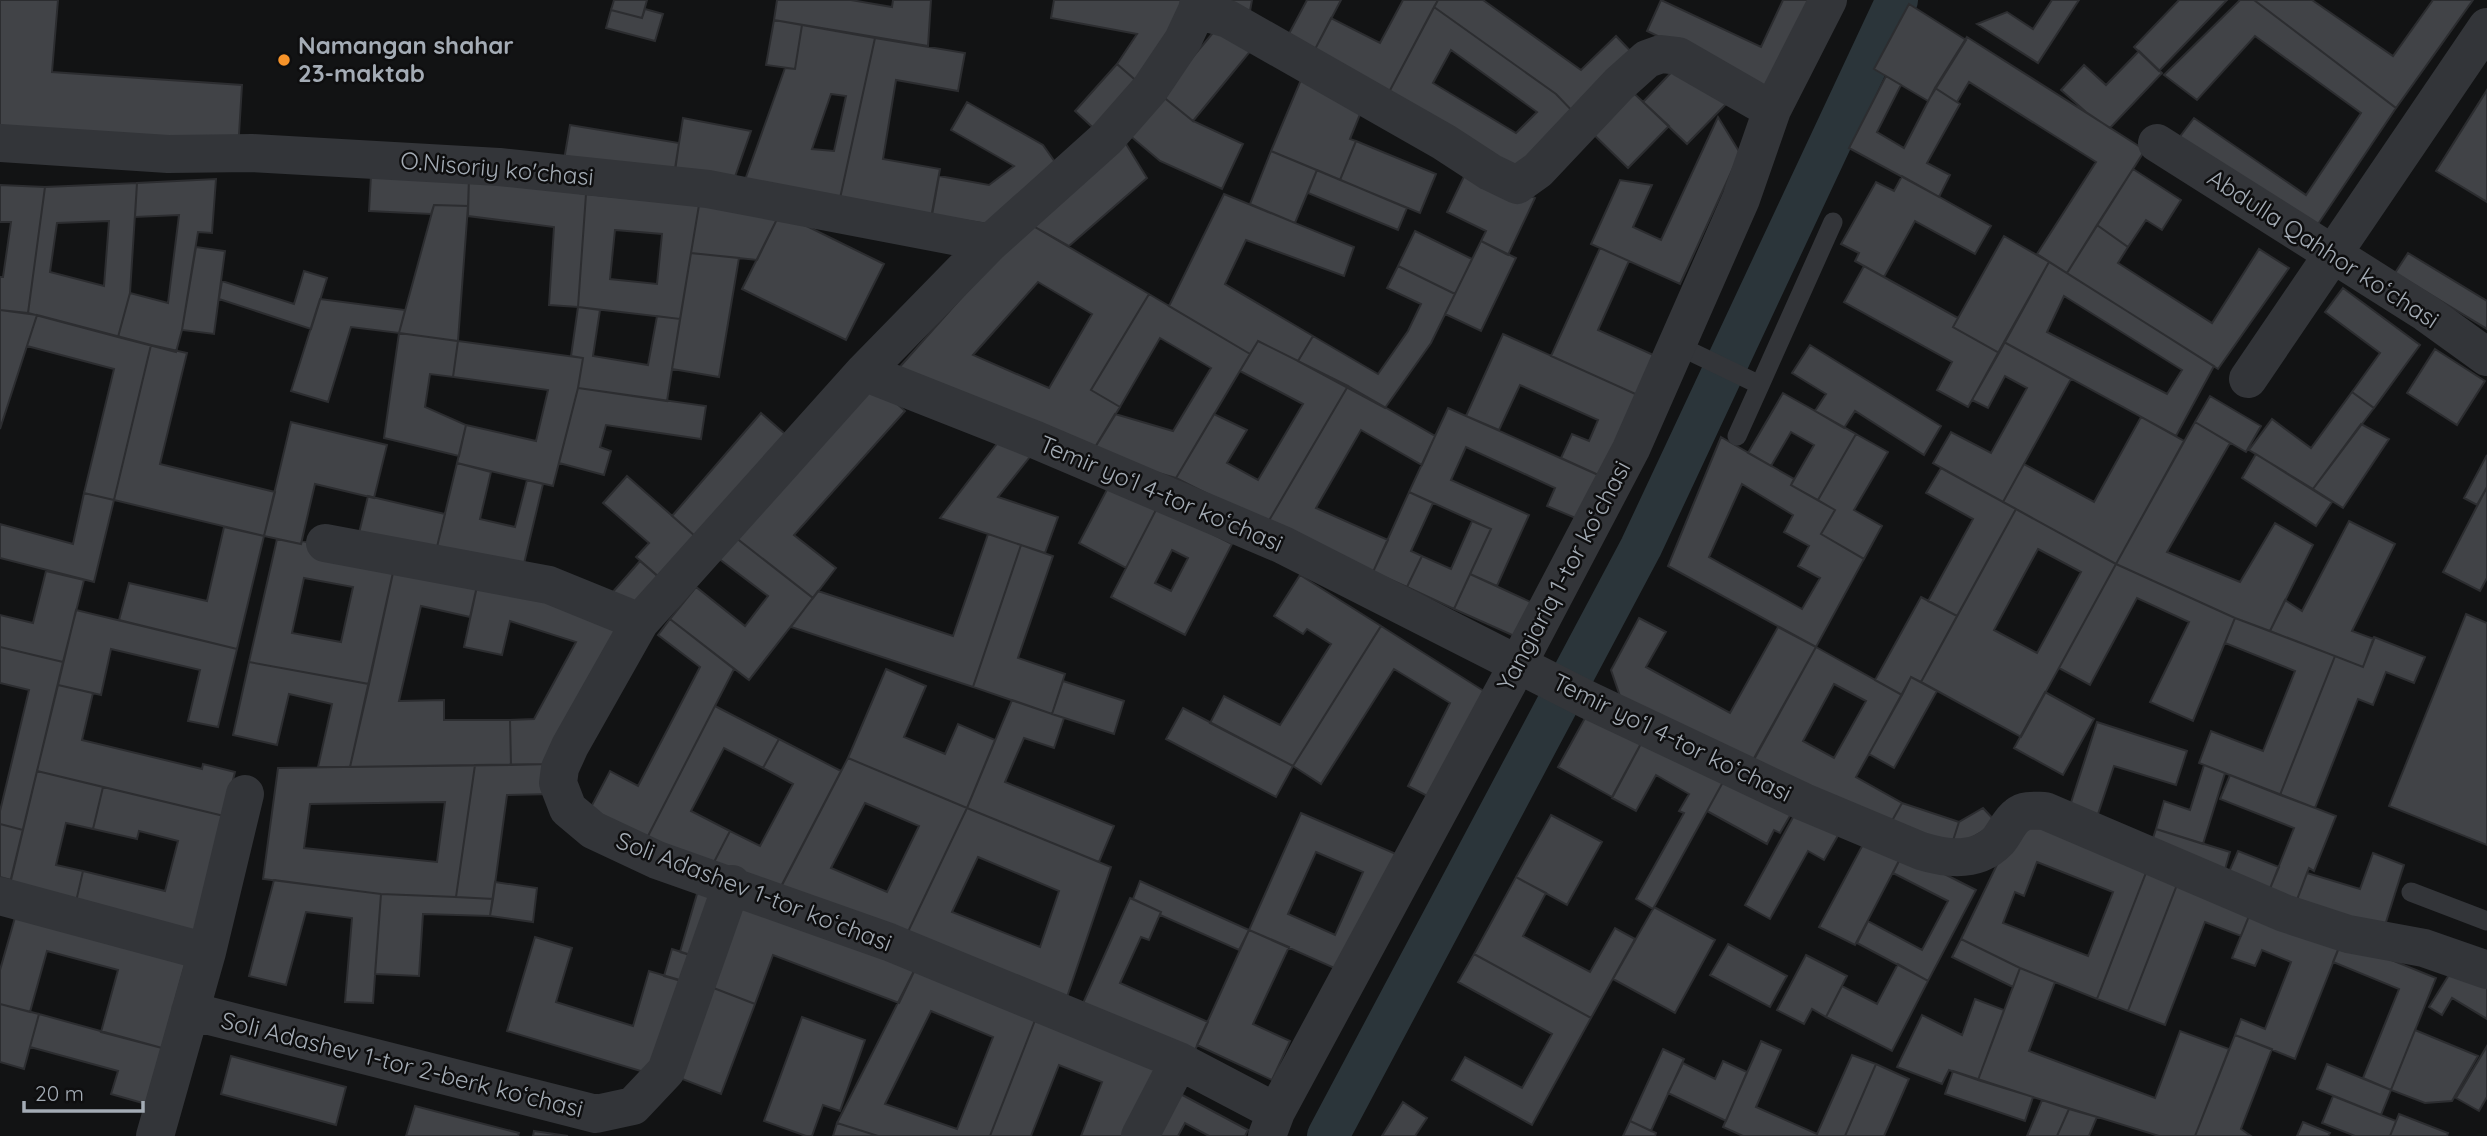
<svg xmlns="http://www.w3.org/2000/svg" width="2487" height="1136" font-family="Quicksand,sans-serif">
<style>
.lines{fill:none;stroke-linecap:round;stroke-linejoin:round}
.canal{stroke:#2b353a;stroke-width:42}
.building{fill:#414347;stroke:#2c2d30;stroke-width:2;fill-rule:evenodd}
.lane{stroke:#333539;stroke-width:19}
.street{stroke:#333539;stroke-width:38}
.poi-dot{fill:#f69329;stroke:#0e0e0f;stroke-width:2.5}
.labels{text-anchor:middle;stroke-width:5;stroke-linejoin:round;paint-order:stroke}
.poi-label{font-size:24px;font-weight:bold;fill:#a4acb5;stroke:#0e0e0f;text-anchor:start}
.street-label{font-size:24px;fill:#a4acb5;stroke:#0e0e0f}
</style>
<rect width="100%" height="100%" fill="#121314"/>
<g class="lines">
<path class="canal" d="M1328,1136L1641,547L1897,0"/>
</g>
<path class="building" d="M0,0H58L52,72L242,85L238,151L0,134Z
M614,0H647L642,18L611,10Z
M777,0H851L892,7L893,0H931L928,46L774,20Z
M1054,0H1189L1141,85L1117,64L1137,34L1051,18Z
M1211,0H1252L1250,11Z
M1307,0H1341L1311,57L1284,43Z
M1403,0H1438L1387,96L1311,57L1331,18L1380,43Z
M1438,0H1483L1581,70L1616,36L1639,60L1579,118L1556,94L1434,7Z
M1661,0L1761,47L1783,0H1817L1774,91L1647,31Z
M2052,0H2079L2038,63L1977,24L2007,12L2033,29Z
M2179,0H2227L2159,71L2134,47Z
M2240,0H2254L2396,108L2310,236L2172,147L2194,118L2306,195L2361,113L2255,36L2197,100L2164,75Z
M2254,0H2312L2393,56L2433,0H2473L2396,108Z
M1909,4L1966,40L1928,101L1874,69Z
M1434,7L1556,94L1579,118L1519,177L1387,96ZM1451,50L1537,112L1516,133L1433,83Z
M645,9L663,14L655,41L606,28L611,10L642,18Z
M774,20L802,25L795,69L766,65Z
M1222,22L1253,48L1193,121L1161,95Z
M802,25L875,38L839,203L740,194L785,68L795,69ZM831,94L846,96L834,151L812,149Z
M1967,37L2145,150L2067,273L2037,254L2096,162L1969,82L1957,102L1935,88Z
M875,38L965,53L958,91L896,80L883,159L940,169L931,218L839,203Z
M2139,51L2162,73L2110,128L2086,112L2061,90L2084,65L2106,85Z
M1683,60L1727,103L1687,144L1643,102Z
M1117,64L1141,85L1102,136L1075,111Z
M1303,75L1365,102L1350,139L1356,141L1340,180L1271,151Z
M1886,76L1901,85L1877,132L1904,148L1935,88L1960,104L1927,163L1950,175L1939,197L1849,148Z
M1626,86L1669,126L1628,168L1586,127Z
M2487,90V202L2436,171Z
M1161,95L1193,121L1243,144L1222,189L1160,161L1128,134Z
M967,102L1043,145L1062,172L988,224L932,215L939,176L989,185L1014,166L951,130Z
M1718,117L1740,153L1680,284L1591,244L1620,180L1652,185L1633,227L1661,240Z
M683,118L751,131L730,191L673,181Z
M570,125L679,143L674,178L564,160Z
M1123,139L1147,178L1069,246L1028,223Z
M1356,141L1436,174L1420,213L1340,180Z
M1271,151L1317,170L1295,223L1250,204Z
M1469,166L1535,198L1508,255L1481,241L1486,231L1447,212Z
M2133,169L2181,200L2162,230L2146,220L2128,247L2097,225Z
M1317,170L1407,208L1398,230L1308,193Z
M371,175L469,178L468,206L434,205L431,214L369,211Z
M1902,176L1991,226L1975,254L1915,221L1884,277L1855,261L1859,253L1841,244L1876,182L1894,191Z
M469,178L586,194L578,307L549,305L554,227L468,216Z
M216,179L212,233L198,232L182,330L176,352L118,337L130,293L168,303L179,215L135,217L137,183Z
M137,183L130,293L118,337L28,313L45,187ZM109,221L104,286L50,272L57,223Z
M0,185L45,187L28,313L0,310V277H3L11,222H0Z
M586,194L699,205L680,319L578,307ZM615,230L662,234L657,284L610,279Z
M1224,194L1354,247L1344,276L1246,240L1225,284L1313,336L1298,361L1258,341L1250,354L1169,306Z
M434,205L468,206L458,341L399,333Z
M699,205L780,213L757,260L691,253Z
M780,213L884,264L846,340L742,289Z
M1028,223L1149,294L1091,390L1120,407L1091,454L897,370ZM1038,282L1092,314L1049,388L973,355Z
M2097,225L2128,247L2118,263L2212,323L2259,249L2289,268L2218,369L2067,273Z
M1415,231L1472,259L1455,294L1398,266Z
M2004,236L2049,262L1999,353L1953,327Z
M1481,241L1516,258L1481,331L1445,314Z
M196,247L225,251L214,334L182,330Z
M1600,248L1629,261L1598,330L1660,358L1642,397L1551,356Z
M691,253L739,258L719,377L672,369Z
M2408,253L2487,301V329L2395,273Z
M2049,262L2214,366L2176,436L2004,342ZM2064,296L2182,370L2167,394L2047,332Z
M1398,266L1455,294L1431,343L1385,408L1298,361L1313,336L1378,374L1408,331L1421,304L1387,288Z
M1864,266L1958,318L1953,327L1999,353L1968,407L1937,390L1952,362L1844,302Z
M304,271L327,278L311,329L219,299L222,281L294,304Z
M2343,288L2420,345L2374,408L2352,392L2380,353L2325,312Z
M1149,294L1250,354L1176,478L1091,454L1115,414L1173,431L1211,368L1160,338L1120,407L1091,390Z
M320,299L405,310L399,333L351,327L328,402L291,391Z
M578,307L600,310L593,356L648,365L657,316L680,319L667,401L578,388L583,358L571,356Z
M0,310L37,315L0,429Z
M37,315L151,345L114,500L84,493L114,369L27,346Z
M399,333L458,341L453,377L430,374L425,407L466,425L459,456L384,438Z
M1503,334L1642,397L1605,478L1561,458L1572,434L1589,441L1598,420L1520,385L1499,430L1466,416Z
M458,341L583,358L578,388L553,486L457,463L466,425L536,441L548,390L453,377Z
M1258,341L1348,386L1267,524L1176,478L1214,414L1247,430L1227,463L1258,480L1303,404L1240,371Z
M2004,342L2071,379L2003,502L1933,463L1951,432L1991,453L2027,388L2005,376L1988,408L1972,400Z
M151,345L187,353L160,464L275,492L264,536L114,500Z
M1810,345L1941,426L1924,455L1855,411L1844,428L1815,411L1826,394L1792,373Z
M2435,349L2485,381L2457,425L2407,393Z
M873,382L905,411L794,535L836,568L813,598L735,537Z
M1348,386L1435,436L1422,465L1361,430L1316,508L1388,540L1373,572L1267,524Z
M578,388L706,406L701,439L606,425L600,447L611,451L604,475L559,463Z
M2352,392L2374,408L2313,489L2249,450L2272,419L2311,448Z
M1783,393L1856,434L1818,500L1791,485L1814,445L1791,432L1771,466L1748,453Z
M2210,396L2261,426L2246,452L2195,422Z
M1448,408L1605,478L1585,522L1547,506L1555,488L1466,447L1451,480L1529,515L1497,586L1470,574L1491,529L1409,492Z
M761,413L792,440L703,543L672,516Z
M2141,417L2184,441L2116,564L2003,502L2024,464L2094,502Z
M291,422L387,445L374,498L315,484L301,544L264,536Z
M2195,422L2230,443L2167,552L2240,582L2275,523L2313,545L2270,631L2235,618L2116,564Z
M2361,424L2389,439L2343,508L2313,489Z
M1006,432L1033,453L998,497L1058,517L1045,553L940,518Z
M1856,434L1888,452L1854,510L1882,526L1864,559L1821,534L1835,510L1818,500Z
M1721,437L1794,479L1791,485L1835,510L1821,534L1864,559L1816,647L1668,566ZM1742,484L1793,515L1784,532L1809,546L1798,566L1820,578L1802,609L1709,557Z
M2256,454L2332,502L2316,526L2242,478Z
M2487,455V487L2477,505L2464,498Z
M457,463L491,472L480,519L515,527L527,480L543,484L522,572L436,551Z
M1941,468L2016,509L1957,616L1928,601L1973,519L1926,493Z
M627,476L703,543L667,584L636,557L649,543L603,503Z
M1111,482L1158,506L1126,568L1079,543Z
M2487,487V578L2480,591L2443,572Z
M1409,492L1433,503L1411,551L1422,556L1407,587L1373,572Z
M84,493L114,500L94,582L0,558V524L73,544Z
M368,496L445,514L436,551L359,533Z
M1158,506L1232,544L1185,635L1111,597ZM1172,550L1188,558L1171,591L1155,583Z
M2016,509L2116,564L2021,737L1921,682ZM2038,549L2081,572L2037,653L1994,630Z
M1472,521L1491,529L1454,609L1407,587L1422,556L1451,569Z
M2349,521L2395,544L2352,631L2374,639L2363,667L2270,631L2285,600L2302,611Z
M224,527L264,536L237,649L119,620L129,583L207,601Z
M988,534L1021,545L973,687L791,627L818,591L953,636Z
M735,537L813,598L749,680L670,619L696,587L745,626L768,596L718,558Z
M277,539L301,544L302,541L396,559L369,684L249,662ZM304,578L353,587L341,642L292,633Z
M1021,545L1053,556L1018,658L1065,674L1052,714L973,687Z
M396,559L479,577L470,617L421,606L399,701L444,700V720H510L511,765L350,767Z
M640,561L662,580L633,614L611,594Z
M2116,564L2235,618L2193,721L2150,702L2189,622L2137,598L2090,685L2059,668Z
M46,571L84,580L63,662L0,647V615L33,623Z
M1470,574L1537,605L1521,639L1454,609Z
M1300,575L1381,626L1293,766L1210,723L1224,696L1280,725L1331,644L1307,629L1303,634L1274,616Z
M479,577L629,619L551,764L511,765L510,720L534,719L576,642L510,621L502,655L464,647Z
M1921,597L1957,616L1921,682L1911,677L1902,695L1875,680Z
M76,610L237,649L218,727L188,721L200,670L111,649L101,695L58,685Z
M2466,614L2487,623V845L2389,806Z
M1639,618L1666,632L1646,667L1730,713L1778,627L1816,647L1748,769L1621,699L1611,670Z
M2235,618L2335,656L2280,795L2199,763L2211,731L2263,751L2295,671L2225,643Z
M670,619L734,669L647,838L590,809L610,771L638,786L700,667L658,635Z
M1381,626L1487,693L1433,799L1408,786L1450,703L1394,669L1321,784L1293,766Z
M2374,637L2425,657L2414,683L2386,672L2373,705L2358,699L2315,808L2280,795L2335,656L2363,667Z
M0,647L63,662L23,830L0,824V811L29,690L0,683Z
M1816,647L1902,695L1856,777L1902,803L1888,828L1751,765ZM1834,684L1866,701L1834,758L1803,741Z
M249,662L369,684L350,767H318L332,704L289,694L277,745L233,735Z
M886,669L926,686L904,737L945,754L958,724L995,740L967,808L848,758Z
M1911,677L1937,691L1894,768L1869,754Z
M1063,681L1124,701L1114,734L1052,714Z
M58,685L93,693L82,740L202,769L203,764L235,772L224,816L37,771Z
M2045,692L2094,719L2063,775L2014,748Z
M1012,700L1064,718L1054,748L1024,738L1005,782L1114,826L1099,862L967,808Z
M715,706L779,739L763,768L724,748L691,811L730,831L712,866L647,838Z
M1183,708L1293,766L1276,797L1166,739Z
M1590,709L1644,738L1612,797L1558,767Z
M2097,722L2187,751L2176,785L2114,766L2095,823L2067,815Z
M1644,738L1723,782L1653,909L1636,899L1684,813L1679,811L1689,794L1656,775L1636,811L1612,798Z
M779,739L841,771L775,898L712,866L730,831L760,846L793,784L763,768Z
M848,758L967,808L905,938L781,887ZM865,803L919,826L887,892L831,868Z
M551,764L552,794L507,795L493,899L456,897L475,765Z
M475,765L456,897L381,894L263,879L278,768ZM445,802L437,862L304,848L310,804Z
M2204,765L2225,773L2203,844L2156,829L2164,801L2190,810Z
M37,771L103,787L93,829L66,823L56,865L83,871L75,906L8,891Z
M2230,775L2336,816L2314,871L2309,868L2295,905L2269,891L2294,828L2220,799Z
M1723,782L1794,809L1780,833L1774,830L1767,844L1707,811Z
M103,787L224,816L195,935L75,906L83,871L165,891L178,841L139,831L137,839L93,829Z
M1902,803L1959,822L1950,850L1888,828Z
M967,808L1111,867L1065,1003L905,938ZM978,857L1059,891L1040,947L952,912Z
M1798,808L1840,832L1824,860L1808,851L1770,919L1745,905Z
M1983,808L1997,823L1950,850L1959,822Z
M1301,813L1403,857L1350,975L1249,930ZM1316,852L1363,872L1335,935L1288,914Z
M1551,815L1602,842L1567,905L1516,877Z
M2021,815L2149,865L2097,999L2020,968L1961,939ZM2037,862L2113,892L2088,956L2003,923L2015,892L2024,896Z
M0,824L23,830L11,880L0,877Z
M2156,829L2230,852L2224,873L2149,850Z
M1868,835L1903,853L1855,945L1819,927Z
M2238,851L2279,867L2269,891L2228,874Z
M1903,853L1976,890L1928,981L1857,943L1868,921L1922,950L1948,901L1893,873Z
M2373,853L2404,865L2381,938L2295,905L2307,873L2360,889Z
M2149,865L2180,877L2128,1011L2097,999Z
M1516,877L1546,893L1523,936L1590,972L1615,928L1635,939L1591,1018L1474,954Z
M2180,877L2253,906L2241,936L2205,922L2165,1025L2128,1011Z
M274,880L381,894L373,1003L345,1002L352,918L306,912L286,985L249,976Z
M1140,881L1249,930L1239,950L1160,915L1161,912L1133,899Z
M495,882L537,888L533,922L490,916Z
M699,887L723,895L703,959L680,952Z
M381,894L456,897L493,899L490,916L423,914L419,976L375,974Z
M746,894L920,959L899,1003L773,955L755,1004L711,987Z
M1130,898L1161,912L1149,940L1141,937L1120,983L1208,1022L1191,1059L1080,1010Z
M2253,906L2342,940L2295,1059L2235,1035L2241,1019L2265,1029L2291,962L2262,950L2255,966L2232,958Z
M18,907L188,954L162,1048L101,1032L118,970L47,951L30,1012L0,1004V970Z
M1654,907L1715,940L1675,1013L1613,979Z
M1249,930L1289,947L1253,1024L1290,1041L1272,1080L1197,1045Z
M535,937L572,948L556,1002L633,1026L649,971L683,981L654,1075L507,1031Z
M1961,939L2020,968L2013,987L1952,957Z
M2342,940L2436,978L2391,1090L2363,1078L2399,989L2333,962Z
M1728,944L1787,976L1770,1007L1710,975Z
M672,949L703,959L695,985L664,976Z
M1474,954L1591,1018L1532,1125L1452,1080L1465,1057L1522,1088L1552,1034L1458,982Z
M1806,955L1847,976L1826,1017L1812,1009L1804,1024L1777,1010Z
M920,959L1039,1010L990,1136H878L837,1123ZM931,1011L993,1037L957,1129L885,1104Z
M1898,964L1928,981L1892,1051L1826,1017L1842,986L1877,1004Z
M2020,968L2055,982L2029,1051L2155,1098L2180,1031L2229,1049L2195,1136H2159L1978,1080Z
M2452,970L2487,986V1019L2452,998L2442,1015L2429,1007Z
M711,987L755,1004L721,1094L677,1077Z
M1975,999L2004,1010L1978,1080L1949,1070L1942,1084L1897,1067L1922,1015L1962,1035Z
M0,1004L39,1014L24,1069L0,1062Z
M1039,1010L1161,1057L1130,1136H1081L1102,1082L1059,1065L1031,1136H990Z
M39,1014L162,1048L146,1104L111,1094L118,1071L30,1047Z
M802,1017L865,1040L840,1111L823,1105L812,1136H806L764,1121Z
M2415,1030L2478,1056L2452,1101L2425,1103L2391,1090Z
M2235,1035L2272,1049L2241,1129L2251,1136H2195Z
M1761,1041L1781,1050L1756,1107L1817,1134L1852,1055L1876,1064L1845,1136H1743L1723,1127Z
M2487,1046V1097L2479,1111L2456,1098Z
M1663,1049L1684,1059L1651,1131L1630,1121Z
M231,1056L346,1087L336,1125L221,1094Z
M1723,1061L1747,1072L1726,1121L1668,1093L1683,1063L1715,1079Z
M1876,1064L1909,1079L1884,1136H1845Z
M2327,1064L2391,1090L2381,1115L2317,1089Z
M1953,1071L2033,1097L2025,1121L1945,1094Z
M1173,1090L1248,1130L1245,1136H1209L1185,1123L1178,1136H1148Z
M2333,1096L2396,1121L2390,1136H2355L2322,1123Z
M2042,1100L2069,1109L2057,1136H2027Z
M1403,1102L1427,1118L1415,1136H1382Z
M415,1106L519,1133L518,1136H406Z
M2069,1109L2097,1117L2089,1136H2057Z
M2399,1114L2448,1133L2447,1136H2390Z
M1630,1121L1656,1133L1655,1136H1623Z
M2303,1122L2330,1133L2328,1136H2297Z
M837,1123L878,1136H833Z
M534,1131L568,1136H533Z"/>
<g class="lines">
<path class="lane" d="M1677,345L1760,385L1833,222
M1737,436L1760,385
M2411,892L2487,921"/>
<path class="street" d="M1199,0L1197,10L1183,40L1150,89L1107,138L990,243L864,372L640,622L570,746L560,768L558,783L568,809L593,830L657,860L889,942L1179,1061L1276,1112
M1197,10L1228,19L1444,142L1490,172L1517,185L1538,170L1619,84L1647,59L1661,54L1678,56L1772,110
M0,143L168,154L252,153L499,167L708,189L990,243
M2157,143L2426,313L2487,357
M864,372L1036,440L1283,545L1588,700L1804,802L1921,851C1947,859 1977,863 1998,841C2005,833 2009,821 2018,815C2025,809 2036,811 2045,811L2284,913L2348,934L2424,948L2487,970
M2248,379L2487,27
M325,543L549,585L640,622
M0,896L207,952
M190,1011L596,1114L633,1106L666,1071L732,884
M155,1136L207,952L245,794
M1140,1136L1179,1061
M1267,1136L1276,1112L1518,664L1631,449L1741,199L1772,110L1828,0"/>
</g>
<circle class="poi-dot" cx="284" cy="60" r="7"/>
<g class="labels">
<g class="poi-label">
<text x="298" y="54">Namangan shahar<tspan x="298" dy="28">23-maktab</tspan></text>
</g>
<g class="street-label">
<text transform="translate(497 169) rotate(5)" y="8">O.Nisoriy ko'chasi</text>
<text transform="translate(2323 249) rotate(33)" y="8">Abdulla Qahhor koʻchasi</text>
<text transform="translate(1161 494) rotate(23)" y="8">Temir yoʻl 4-tor koʻchasi</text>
<text transform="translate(1564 576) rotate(-62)" y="8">Yangiariq 1-tor koʻchasi</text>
<text transform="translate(1672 738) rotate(26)" y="8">Temir yoʻl 4-tor koʻchasi</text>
<text transform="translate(754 892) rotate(21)" y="8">Soli Adashev 1-tor koʻchasi</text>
<text transform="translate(402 1065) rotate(14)" y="8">Soli Adashev 1-tor 2-berk koʻchasi</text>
</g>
</g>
<path d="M24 1101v10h119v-10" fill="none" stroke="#a4acb5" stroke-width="3.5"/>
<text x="35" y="1101" font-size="21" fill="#a4acb5" stroke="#0e0e0f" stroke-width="5" paint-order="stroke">20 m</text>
</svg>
